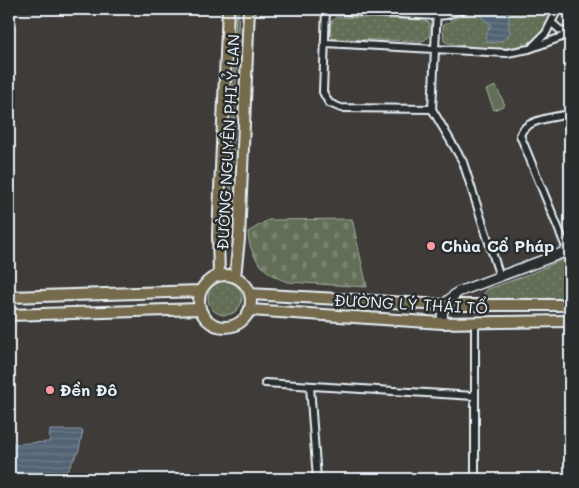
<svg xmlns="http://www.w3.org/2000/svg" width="579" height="488" font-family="Mali,sans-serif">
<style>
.green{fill:url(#green-dots);stroke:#a5b0a6}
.cemetery{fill:url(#cemetery-stones);stroke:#a5b0a6}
.pitch{fill:#626e55;stroke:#a5b0a6}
.water{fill:url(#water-rules);stroke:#8e9ca9}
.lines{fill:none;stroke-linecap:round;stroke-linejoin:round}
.street-casing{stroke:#e8f1f8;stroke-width:10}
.secondary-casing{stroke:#e8f1f8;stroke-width:12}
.primary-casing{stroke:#e8f1f8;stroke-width:14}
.street{stroke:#2a2d2e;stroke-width:6}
.secondary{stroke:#2a2d2e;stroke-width:9}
.primary{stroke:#756b4b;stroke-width:10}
.poi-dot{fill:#ff9aa2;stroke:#2a2d2e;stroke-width:2}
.labels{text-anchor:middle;stroke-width:5;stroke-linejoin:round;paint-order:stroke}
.street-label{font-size:16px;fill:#e8f1f8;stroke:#2a2d2e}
.poi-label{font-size:16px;font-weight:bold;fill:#e8f1f8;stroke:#2a2d2e;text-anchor:start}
</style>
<defs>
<pattern id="green-dots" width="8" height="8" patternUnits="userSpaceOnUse" patternTransform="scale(1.25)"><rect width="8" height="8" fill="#626e55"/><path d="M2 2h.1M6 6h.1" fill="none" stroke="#78836e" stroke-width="1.8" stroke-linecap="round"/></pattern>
<pattern id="cemetery-stones" width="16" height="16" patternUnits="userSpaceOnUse" patternTransform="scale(1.25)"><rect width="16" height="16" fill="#626e55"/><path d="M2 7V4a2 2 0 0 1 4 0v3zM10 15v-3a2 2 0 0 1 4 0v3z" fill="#78836e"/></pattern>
<pattern id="water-rules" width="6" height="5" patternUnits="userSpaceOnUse" patternTransform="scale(1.25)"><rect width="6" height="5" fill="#526474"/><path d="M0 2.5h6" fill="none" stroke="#6b7b89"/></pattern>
</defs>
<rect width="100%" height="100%" fill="#3e3b39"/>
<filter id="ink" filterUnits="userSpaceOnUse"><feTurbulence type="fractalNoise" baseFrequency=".02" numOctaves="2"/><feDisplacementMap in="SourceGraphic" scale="10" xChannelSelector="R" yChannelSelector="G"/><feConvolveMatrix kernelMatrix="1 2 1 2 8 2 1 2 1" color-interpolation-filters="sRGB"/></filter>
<g filter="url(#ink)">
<path class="green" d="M236,9H239L230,227L228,229Z
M474,9H553C543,60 487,48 450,44L444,41L443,25Z
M336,17L423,20L430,23V36L423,41L333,39L330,35L331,22Z
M570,256V299L490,301L485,299L484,293L488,289L532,273Z
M208 298a17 17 0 1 1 34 0a17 17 0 1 1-34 0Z"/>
<path class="cemetery" d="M352,219L367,287L288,282C264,275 249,256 248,232L268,220Z"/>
<path class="pitch" d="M496,86L505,105L494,110L486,90Z"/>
<path class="water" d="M480,9H506C512,16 507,24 510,33C505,41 497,44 487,42L485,36L491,25L480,16Z
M50,430H83L79,450L63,479H9V444L49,442Z"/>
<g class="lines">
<g class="street-casing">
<path id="street" d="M326,9L323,92L329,103L341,108L432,109
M437,9L432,109L463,162L500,277
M326,10L437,16L447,15L464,9
M552,23L560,30L570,33
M325,43L507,53L529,49L570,34
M533,46L546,33L558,9
M568,252L520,135C525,119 556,117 570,114
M475,324V479
M265,383L474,396
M310,386L317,479"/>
</g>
<g class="secondary-casing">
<path id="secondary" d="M442,323L443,305L458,292L570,250"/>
</g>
<g class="primary-casing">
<path id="primary" d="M199 301a26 26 0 1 1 52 0a26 26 0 1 1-52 0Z
M219,276L218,235L228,9
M235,277L239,239L249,9
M250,294L443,305H570
M9,297L201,291
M250,310L442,323L570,321
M9,315L200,309"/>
</g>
<use href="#street" class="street"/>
<use href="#secondary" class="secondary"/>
<use href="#primary" class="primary"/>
</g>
</g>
<g class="poi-dot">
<circle cx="431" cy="246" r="5"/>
<circle cx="50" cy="390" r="5"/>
</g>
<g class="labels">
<g class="street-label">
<text transform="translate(228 142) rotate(-87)" y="6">ĐƯỜNG NGUYÊN PHI Ỷ LAN</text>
<text transform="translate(411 304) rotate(3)" y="6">ĐƯỜNG LÝ THÁI TỔ</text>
</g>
<g class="poi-label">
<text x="441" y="252">Chùa Cổ Pháp</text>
<text x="60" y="396">Đền Đô</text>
</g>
</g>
<rect width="579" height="488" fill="none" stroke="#2a2d2e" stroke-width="30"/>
<rect x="15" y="15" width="549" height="458" fill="none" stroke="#e8f1f8" stroke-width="2" filter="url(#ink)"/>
</svg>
